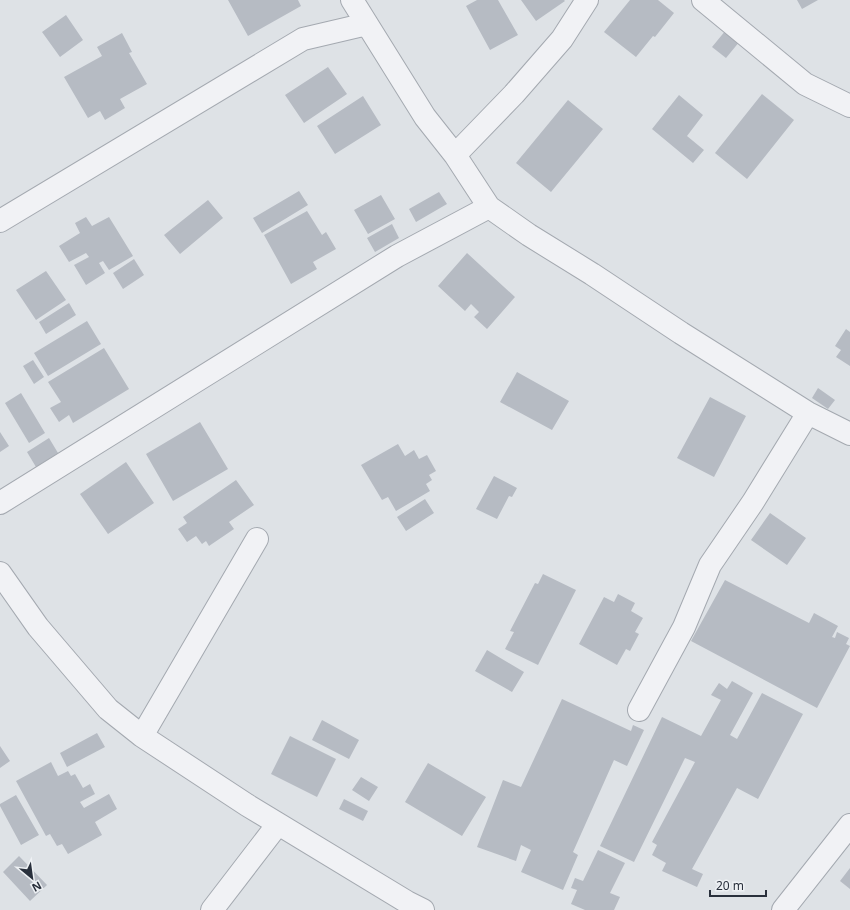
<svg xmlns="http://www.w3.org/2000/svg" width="850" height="910" font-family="'Noto Sans',sans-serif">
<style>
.building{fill:#b6bbc3}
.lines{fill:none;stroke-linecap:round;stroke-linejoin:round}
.minor-casing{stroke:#a4a9b0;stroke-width:24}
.minor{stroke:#f1f2f5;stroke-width:22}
</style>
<rect width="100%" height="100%" fill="#dee2e6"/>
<path class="building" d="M228,0H298L301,6L248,36Z
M477,0H498L518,35L490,50L466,6Z
M521,0H564L565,1L536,21Z
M630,0H658L674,13L655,37L653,36L636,57L604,32Z
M797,0H818L802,9Z
M66,15L83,40L60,57L42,32Z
M726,30L740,41L726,58L712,47Z
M122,33L132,52L129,53L147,84L120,99L125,108L105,120L100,111L88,118L64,77L102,56L97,47Z
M328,67L347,94L304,123L285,95Z
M762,94L794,120L747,179L715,153Z
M679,95L703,115L687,136L704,150L693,163L652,129Z
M363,96L381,125L335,154L317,126Z
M568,100L603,129L551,192L516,163Z
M299,191L308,205L262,233L253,218Z
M439,192L447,204L416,222L409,209Z
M381,195L395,219L368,234L354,210Z
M208,200L223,218L180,254L164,235Z
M307,211L322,235L326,232L336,249L313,262L317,269L291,284L264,235Z
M86,217L92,226L109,217L133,256L109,270L103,261L99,263L105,273L86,285L74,265L89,257L86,253L69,262L59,246L80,233L75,223Z
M392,224L399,238L375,252L367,238Z
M467,253L515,297L487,329L474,317L479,312L471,304L465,311L438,286Z
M134,259L144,275L123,289L113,273Z
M46,271L66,300L36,320L16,290Z
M69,303L76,315L46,334L39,322Z
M87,321L101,344L48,376L34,353Z
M846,329L850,332V366L836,357L841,350L835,346Z
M104,348L129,389L73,423L69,415L59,422L50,408L61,402L48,382Z
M33,360L44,377L34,384L23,366Z
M517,372L569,401L552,430L500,402Z
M818,388L835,400L828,409L812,398Z
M21,393L45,433L29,443L5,403Z
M710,397L746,416L714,477L677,458Z
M200,422L228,469L173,501L146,454Z
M0,432L9,446L0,452Z
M49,438L58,453L36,467L27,452Z
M398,444L405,456L414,450L419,459L427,455L436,471L429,475L432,480L426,484L430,491L396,511L388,497L382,500L361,465Z
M126,462L154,503L108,534L80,494Z
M494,476L517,488L512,497L509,496L497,519L476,509Z
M236,480L254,505L229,522L234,529L209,546L206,541L202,544L196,536L187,542L178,529L187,523L183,517Z
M425,499L434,513L406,531L397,517Z
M770,513L806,538L787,565L751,540Z
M543,574L576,590L538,665L505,649L514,632L510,631L535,583L538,584Z
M725,580L809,623L814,613L838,626L832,637L835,638L837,632L849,638L846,644L850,646L817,708L691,641Z
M618,594L635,603L631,611L643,618L635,632L639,634L630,651L626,649L617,665L579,644L604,597L614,602Z
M487,650L524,672L512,692L475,671Z
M732,681L753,693L730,735L737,739L762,693L803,714L758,799L737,788L692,869L703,874L697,887L662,871L666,863L652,855L657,845L652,842L695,762L685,758L634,862L600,846L662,717L701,736L721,700L711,695L719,683L727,689Z
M562,699L631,731L633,725L644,730L627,766L614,760L573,852L578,855L563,890L521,872L531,850L521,845L516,861L477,847L503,780L521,787Z
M322,720L359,740L349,759L312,740Z
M97,733L105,747L67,767L60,753Z
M290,736L336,759L317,797L271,774Z
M0,746L10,761L0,768Z
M51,762L58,776L68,771L71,776L75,774L83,788L90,784L95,794L80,802L84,808L109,794L117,809L95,822L102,835L68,854L62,844L57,846L50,834L46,836L16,781Z
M428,763L486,797L462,836L405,802Z
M361,777L378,787L369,801L352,790Z
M16,795L39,835L21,845L0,806V804Z
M344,799L368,811L363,821L339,809Z
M598,850L625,863L610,893L620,897L614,910H585L571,904L577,890L571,888L575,878L583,881Z
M19,856L47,885L30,901L3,872Z
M850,868V889L840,881Z"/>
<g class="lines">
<g class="minor-casing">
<path id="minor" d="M352,0L425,117L455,155L489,207L529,235L592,274L681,333L808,413L850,434
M703,0L805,84L850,106
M455,155L514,94L562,39L587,0
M0,221L303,39L367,24
M0,503L397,256L489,207
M0,573L38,627L108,709L142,736L247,805L407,902L423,910
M639,710L684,627L710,565L753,502L808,413
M142,736L257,539
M212,910L278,824
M783,910L850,825"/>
</g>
<use href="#minor" class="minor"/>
</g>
<g transform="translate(32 878) rotate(151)" stroke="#eef1f4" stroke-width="3" paint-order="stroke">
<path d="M0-3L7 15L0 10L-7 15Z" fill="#29303c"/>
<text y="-6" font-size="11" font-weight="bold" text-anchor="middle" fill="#29303c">N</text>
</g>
<path d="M710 890v6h56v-6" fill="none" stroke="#29303c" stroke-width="2"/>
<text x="716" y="890" font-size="12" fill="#29303c" stroke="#eef1f4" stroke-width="3" paint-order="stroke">20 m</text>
</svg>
